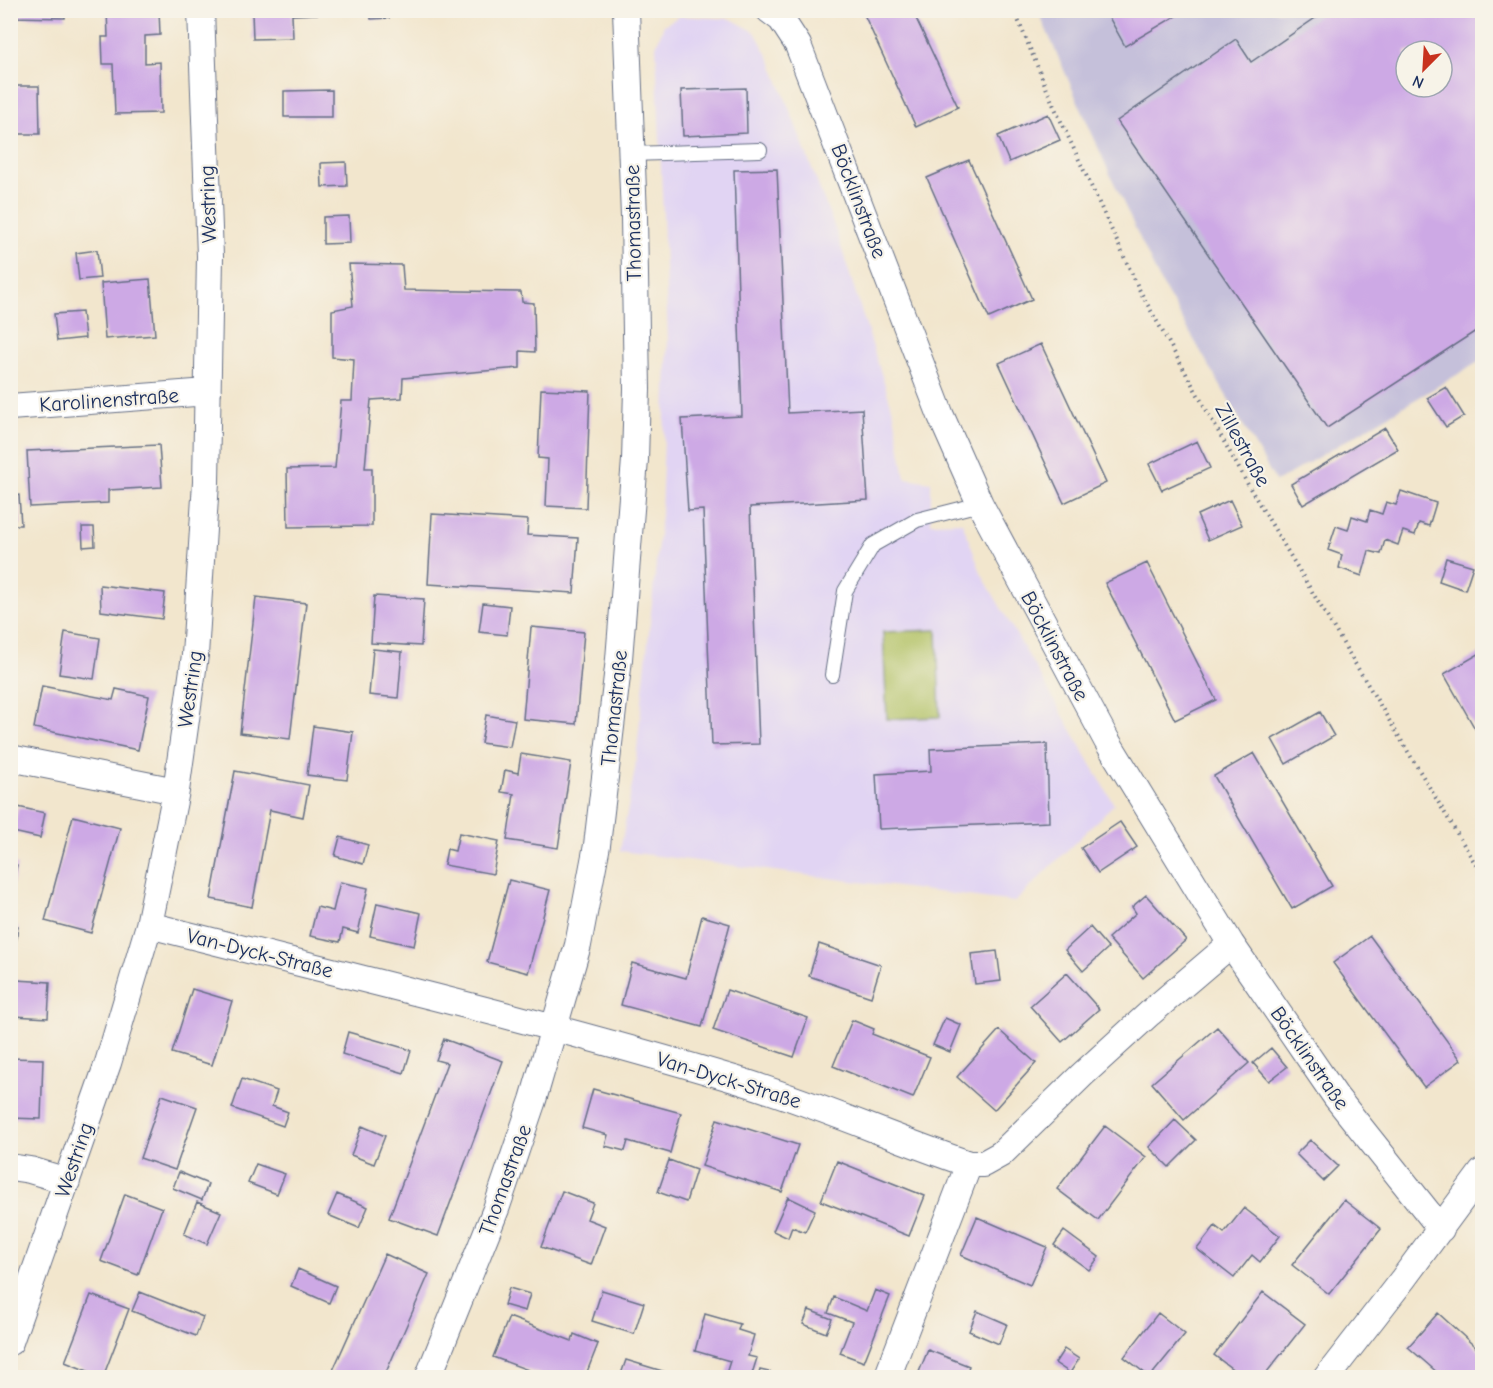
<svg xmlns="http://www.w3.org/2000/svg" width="1493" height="1388" font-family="'Comic Neue',sans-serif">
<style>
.built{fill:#e1d4f3}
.industrial{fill:#c5c0da;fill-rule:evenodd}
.green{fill:#b1c163;stroke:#667860;stroke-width:1.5}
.building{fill:#cda9e5;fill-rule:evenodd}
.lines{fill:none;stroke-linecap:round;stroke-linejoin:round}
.service-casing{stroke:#666f85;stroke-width:16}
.minor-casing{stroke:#666f85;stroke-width:28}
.path{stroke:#666f85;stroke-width:4;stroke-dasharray:1.5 4.5;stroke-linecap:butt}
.service{stroke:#fff;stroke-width:14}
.minor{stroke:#fff;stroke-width:26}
.labels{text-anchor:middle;stroke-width:4.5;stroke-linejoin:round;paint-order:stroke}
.street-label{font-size:21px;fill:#1b2f5e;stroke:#f7f3e8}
</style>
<rect width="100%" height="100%" fill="#f7f3e8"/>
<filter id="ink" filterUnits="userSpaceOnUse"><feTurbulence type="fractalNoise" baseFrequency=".0167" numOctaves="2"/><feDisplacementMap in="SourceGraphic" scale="12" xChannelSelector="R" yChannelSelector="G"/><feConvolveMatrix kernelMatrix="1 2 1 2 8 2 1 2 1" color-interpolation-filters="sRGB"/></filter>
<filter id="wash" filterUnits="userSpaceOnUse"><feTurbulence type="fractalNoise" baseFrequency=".008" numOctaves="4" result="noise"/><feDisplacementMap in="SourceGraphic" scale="24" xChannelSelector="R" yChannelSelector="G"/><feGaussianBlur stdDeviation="1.35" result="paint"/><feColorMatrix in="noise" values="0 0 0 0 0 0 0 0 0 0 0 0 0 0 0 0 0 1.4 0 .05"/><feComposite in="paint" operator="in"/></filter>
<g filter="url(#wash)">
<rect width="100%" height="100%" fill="#f2e6cd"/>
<path class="built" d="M680,16L731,19L755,32L771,61L837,234L894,414L905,478L931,482V523L962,522L982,575L1114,804L1015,902L620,851L635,769L661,515L668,338L656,46L664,25Z"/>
<path class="industrial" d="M1038,11H1482V360L1276,482L1159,279L1109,172ZM1406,51H1442V87H1406Z"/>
<path class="green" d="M937,630L940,717L887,719L883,632Z"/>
<g id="blocks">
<path class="building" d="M11,10H65V18L11,17Z
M107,10H159L160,35L145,36V63L160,62L161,113L115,114L113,64H103L102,37H108Z
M267,10H318V14L292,15L293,38L253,39L252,12Z
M370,10H389V18L371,19Z
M862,10H912L958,107L916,127Z
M1105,10H1186L1125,46Z
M1327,10H1482V327L1327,428L1117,121L1236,39L1251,62ZM1406,51H1442V87H1406Z
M10,86H39L40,134H10Z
M746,88L747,133L683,136L681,90Z
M332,90V117H284V91Z
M1048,114L1060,140L1009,162L998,136Z
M969,160L1032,299L989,318L927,178Z
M346,162L347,186L322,187L321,163Z
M777,169L788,413L862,409L868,500L750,507L759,744L712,745L703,510L688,511L682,419L742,416L734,170Z
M349,216L350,243L323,244V217Z
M97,250L100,278L79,280L76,253Z
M349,264L402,265L404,290L521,292L522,302L534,303L535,352L520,351V368L403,378L402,398L371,400L365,468H372V526L288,527L287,469L335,468L341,401H352L354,359L332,357V310L353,306Z
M150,279L155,335L105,339L101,283Z
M82,312L85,338L57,341L54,314Z
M1041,344L1106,483L1064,503L999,363Z
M1446,387L1464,416L1446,427L1427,398Z
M541,389L590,391L586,508L546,506L548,459L538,458Z
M1385,428L1398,449L1303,505L1291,484Z
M1197,441L1210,468L1162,490L1149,464Z
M159,445L162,487L108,490V503L30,507L27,451Z
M1401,491L1436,503L1429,526L1419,523L1415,535L1403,531L1398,545L1385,540L1381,554L1369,551L1362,576L1339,568L1342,555L1328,550L1336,526L1348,530L1352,516L1367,521L1370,510L1382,514L1386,502L1396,505Z
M19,495L21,525H10V496Z
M1230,500L1242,525L1208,540L1197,515Z
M432,514L528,520L527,535L578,538L574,593L428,584Z
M82,527H94L95,546L83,547Z
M1446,558L1473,566L1465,590L1439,581Z
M1147,563L1216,700L1175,720L1105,583Z
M100,585L165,593L162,619L101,611Z
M374,596L424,599L421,646L371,643Z
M256,597L306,603L290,739L240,733Z
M483,603L510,606L507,635L479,632Z
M531,627L584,632L576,724L523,719Z
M65,632L100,638L94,679L59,674Z
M373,649L402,652L398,698L369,695Z
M1482,652V741L1444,674Z
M42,686L113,700L116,689L149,696L138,750L34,728Z
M1320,712L1334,736L1286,764L1272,739Z
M486,715L515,720L510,747L481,743Z
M313,726L353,732L347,780L307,775Z
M1047,744L1049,822L879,829L876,774L931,771L930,749Z
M1254,753L1332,886L1292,909L1214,776Z
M521,754L571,762L558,848L507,840L514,794L501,792L505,770L518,773Z
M235,771L309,785L303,817L270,810L252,907L211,899Z
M18,807L45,813L40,838L13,832Z
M73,816L120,828L91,933L45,921Z
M1120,822L1137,847L1098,873L1081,848Z
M459,833L499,841L493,874L444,865L447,849L455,851Z
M340,837L368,845L363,864L335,856Z
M10,863L17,865L11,891H10Z
M509,880L550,890L528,973L487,962Z
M340,882L368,888L358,933L343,929L340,942L310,936L317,907L333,911Z
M1146,895L1186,940L1143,978L1108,938L1136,913L1132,907Z
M377,903L421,913L414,946L370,936Z
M702,916L730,924L702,1027L621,1005L632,963L686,978Z
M10,925L18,926L12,980H10Z
M1090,927L1108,948L1083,971L1065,950Z
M1370,936L1461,1060L1424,1087L1333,963Z
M819,944L881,965L871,997L809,976Z
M997,951L1001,981L975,984L971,954Z
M1067,973L1099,1009L1062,1042L1030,1006Z
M16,980L50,982L48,1018L14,1016Z
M192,989L232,1001L212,1065L172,1053Z
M727,990L808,1018L794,1057L713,1030Z
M945,1018L961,1025L950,1052L933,1045Z
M852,1020L874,1029L872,1034L930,1057L913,1098L833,1066Z
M1217,1027L1249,1063L1184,1120L1152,1083Z
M999,1030L1036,1063L994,1110L957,1077Z
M348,1032L411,1050L404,1073L342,1054Z
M444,1039L503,1061L438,1236L389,1218L447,1063L436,1060Z
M1271,1048L1287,1067L1269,1081L1253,1063Z
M10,1058L43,1059L41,1119L10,1118Z
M242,1079L277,1091L272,1106L288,1112L283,1126L232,1108Z
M593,1089L681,1113L670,1153L628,1141L625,1151L605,1146L608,1135L582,1128Z
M162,1095L197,1107L175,1170L140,1158Z
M717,1119L798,1145L782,1192L702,1166Z
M1175,1120L1196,1140L1169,1167L1149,1147Z
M362,1126L385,1136L374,1164L351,1155Z
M1105,1126L1146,1157L1098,1220L1057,1189Z
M1310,1140L1338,1166L1323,1181L1296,1154Z
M669,1160L696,1170L686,1202L658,1192Z
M837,1161L925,1196L909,1236L821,1201Z
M256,1164L285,1174L277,1194L248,1183Z
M179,1172L208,1184L202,1200L173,1188Z
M562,1191L593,1203L587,1219L605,1226L591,1265L541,1247Z
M125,1194L162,1208L138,1275L101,1261Z
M337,1194L368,1207L359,1228L328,1215Z
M788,1197L815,1210L805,1232L792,1227L788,1238L773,1231Z
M1344,1200L1381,1229L1329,1294L1292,1265Z
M197,1202L221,1212L207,1244L184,1234Z
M1244,1208L1280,1236L1260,1262L1252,1255L1234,1278L1197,1249L1215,1226L1224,1233Z
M977,1217L1047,1247L1030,1285L961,1255Z
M1064,1231L1099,1257L1089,1270L1054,1245Z
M385,1254L429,1274L391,1361L384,1377H330Z
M298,1269L336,1286L329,1303L291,1286Z
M509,1288L530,1294L525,1311L504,1305Z
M602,1290L644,1303L634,1334L592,1321Z
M875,1290L890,1296L864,1362L840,1353L852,1322L828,1313L834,1297L867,1311Z
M140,1292L203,1317L196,1336L132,1311Z
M1263,1292L1305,1324L1263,1377H1243L1214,1355Z
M91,1295L129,1309L103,1377L65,1362Z
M809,1310L832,1319L826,1333L803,1324Z
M977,1311L1007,1324L999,1344L969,1331Z
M1158,1313L1185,1334L1150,1377L1124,1357Z
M1438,1313L1482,1353V1375L1480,1377H1436L1439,1374L1408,1347Z
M705,1314L740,1324L738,1330L754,1335L748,1356L757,1358L751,1377H725L730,1361L695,1351Z
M509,1317L572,1341L574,1334L598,1344L585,1377H547L493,1357Z
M1064,1349L1079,1359L1070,1373L1055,1363Z
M928,1350L969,1366L965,1377H917Z
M626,1360L682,1377H620Z
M760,1370L782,1375L781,1377H758Z"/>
</g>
</g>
<g filter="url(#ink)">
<use href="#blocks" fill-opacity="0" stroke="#666f85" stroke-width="1.5"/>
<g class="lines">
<g class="service-casing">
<path id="service" d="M631,154L760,150
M832,675L845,591L873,545L917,520L980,504"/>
</g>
<g class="minor-casing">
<path id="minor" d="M769,10L781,19L798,45L941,416L980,504L1107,741L1231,944L1336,1097L1441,1229
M10,407L208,392
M10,758L176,791
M149,925C345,975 541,1021 734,1079C814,1103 890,1137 969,1164H983L1001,1154L1082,1075L1150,1013L1231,944
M10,1167L30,1170L67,1181
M10,1342L108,1063L149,925L176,791L195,655L206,482L210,256L201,10
M428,1378L496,1209L533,1100L578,945L597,845L619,659L635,460L637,389L634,217L626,10
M887,1378L969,1164
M1326,1378L1403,1279L1482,1172"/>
</g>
<path class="path" d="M1014,10L1053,104L1140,291L1251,490L1482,875"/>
<use href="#service" class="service"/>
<use href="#minor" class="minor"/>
</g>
</g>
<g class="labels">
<g class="street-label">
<text transform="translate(859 201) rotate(69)" y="7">Böcklinstraße</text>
<text transform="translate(208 204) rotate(-92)" y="7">Westring</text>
<text transform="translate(633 223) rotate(-91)" y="7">Thomastraße</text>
<text transform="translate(109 400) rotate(-4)" y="7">Karolinenstraße</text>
<text transform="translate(1243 445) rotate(61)" y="7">Zillestraße</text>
<text transform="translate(1055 646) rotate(62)" y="7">Böcklinstraße</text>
<text transform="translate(190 689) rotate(-82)" y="7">Westring</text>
<text transform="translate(614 708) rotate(-84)" y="7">Thomastraße</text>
<text transform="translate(260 953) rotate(14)" y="7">Van-Dyck-Straße</text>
<text transform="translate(1310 1058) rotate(55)" y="7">Böcklinstraße</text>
<text transform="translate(729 1080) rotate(17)" y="7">Van-Dyck-Straße</text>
<text transform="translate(74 1160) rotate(-71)" y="7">Westring</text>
<text transform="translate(505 1180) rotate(-70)" y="7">Thomastraße</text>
</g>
</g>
<rect width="1493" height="1388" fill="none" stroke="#f7f3e8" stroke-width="36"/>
<g transform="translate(1424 69) rotate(204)"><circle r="28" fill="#f7f3e8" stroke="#9fa5b1" stroke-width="1.5"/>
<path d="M0-4.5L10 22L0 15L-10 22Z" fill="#c8321e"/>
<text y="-9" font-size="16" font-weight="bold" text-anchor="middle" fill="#1b2f5e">N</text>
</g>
</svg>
